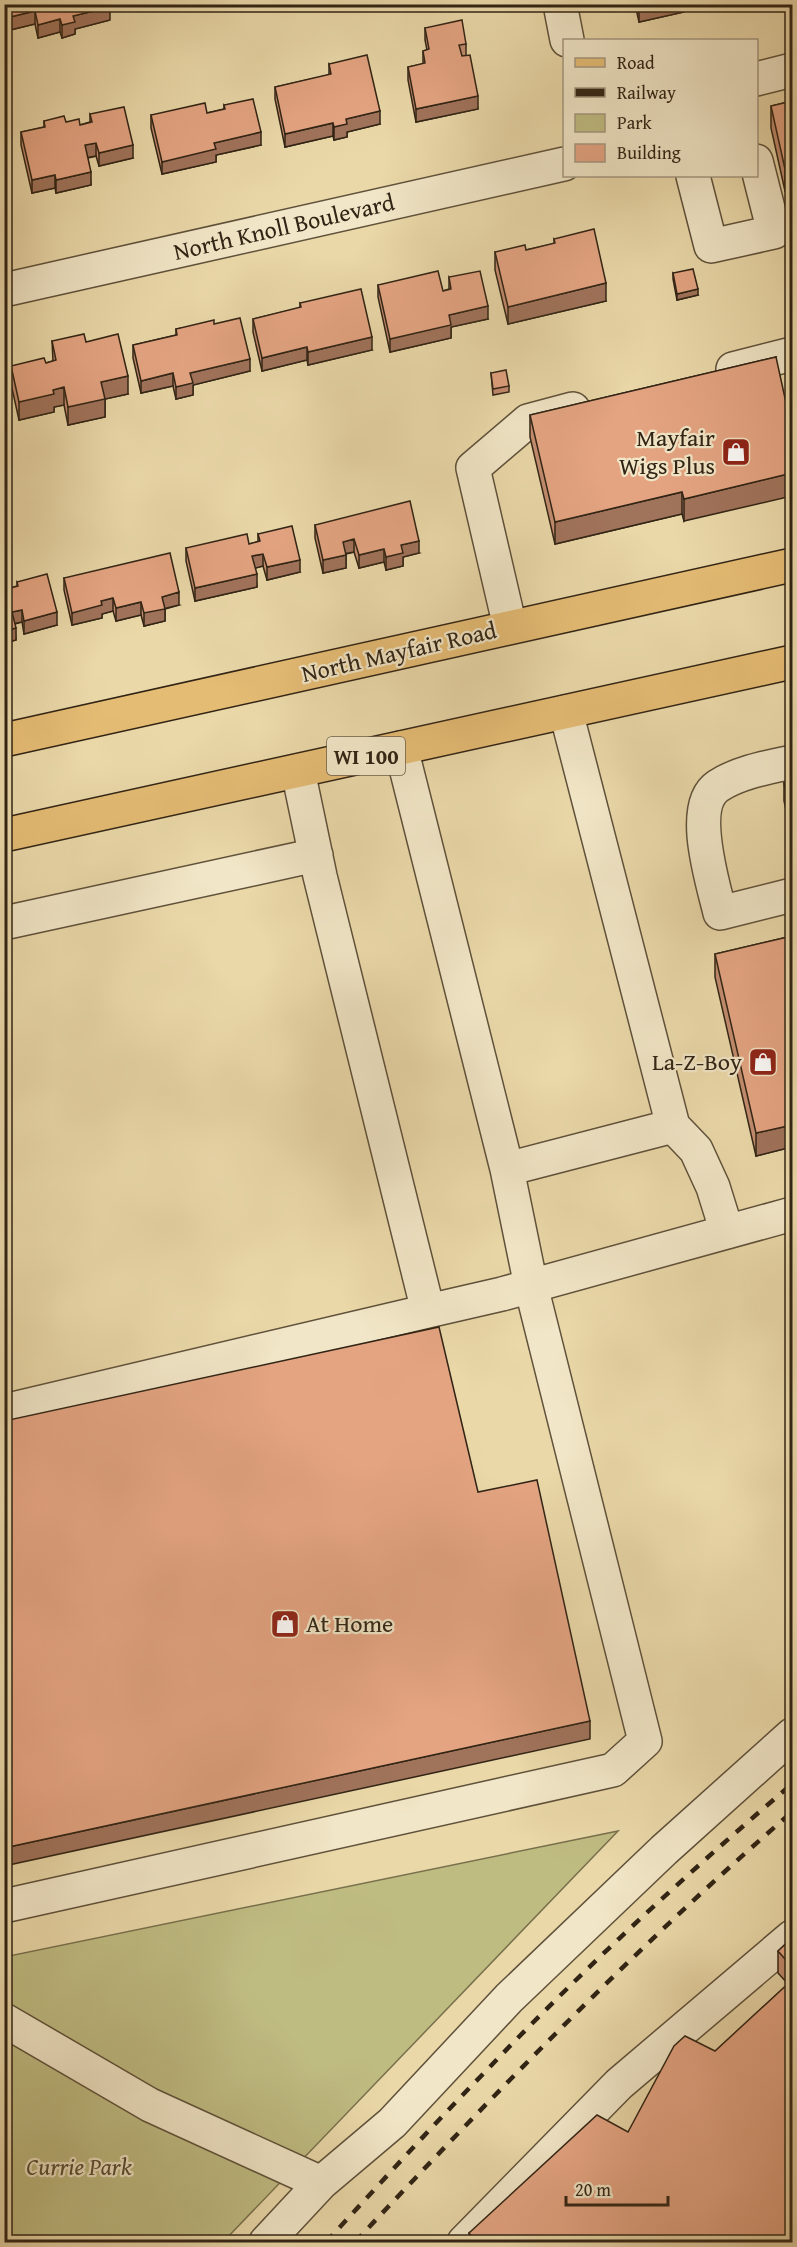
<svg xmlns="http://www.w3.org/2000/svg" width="797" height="2247" font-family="'Gentium Book Plus',serif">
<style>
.green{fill:#bfbc82;stroke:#78704c;stroke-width:1.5}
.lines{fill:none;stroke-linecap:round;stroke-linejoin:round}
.minor-casing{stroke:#5f513a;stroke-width:36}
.major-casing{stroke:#312415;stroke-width:36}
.minor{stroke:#f1e6c7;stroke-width:33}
.major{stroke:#e5bc74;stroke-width:33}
.rail{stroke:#312415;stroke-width:4.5;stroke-dasharray:10 10;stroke-linecap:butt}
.wall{fill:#c48d70;stroke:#312415;stroke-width:1.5}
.shaded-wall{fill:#a0735b;stroke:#312415;stroke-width:1.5}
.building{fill:#e4a482;stroke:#312415;stroke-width:1.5}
.labels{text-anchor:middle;stroke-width:4.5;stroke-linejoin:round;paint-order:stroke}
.shield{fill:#f1e6c7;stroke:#6b5e4a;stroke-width:1.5}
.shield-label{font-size:22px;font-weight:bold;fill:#312415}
.street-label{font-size:24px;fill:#312415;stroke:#f1e6c7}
.poi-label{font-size:24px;fill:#312415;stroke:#f1e6c7;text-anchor:end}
.park-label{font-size:24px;font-style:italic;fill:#544a30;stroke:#f1e6c7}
</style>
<rect width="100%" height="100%" fill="#ead8a9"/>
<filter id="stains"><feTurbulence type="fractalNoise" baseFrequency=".00333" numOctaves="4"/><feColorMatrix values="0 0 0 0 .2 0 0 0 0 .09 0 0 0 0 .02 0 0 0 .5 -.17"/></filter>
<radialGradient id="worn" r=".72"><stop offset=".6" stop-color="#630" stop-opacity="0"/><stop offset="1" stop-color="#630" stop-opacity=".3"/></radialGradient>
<path class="green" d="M618,1831L223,2242H5L4,1957Z"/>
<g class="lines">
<g class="minor-casing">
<path id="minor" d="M560,4L567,40
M756,79L792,70
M693,176L711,246L774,232L756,161
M4,290L564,164
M733,369L792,354
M510,627L473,468L528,421L573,409
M566,712L673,1126L696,1150L713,1187L727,1232
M792,762C769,767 739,772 718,786C688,806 713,883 720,913L792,895
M298,771L320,876L428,1311L502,1294L792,1214
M4,923L316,855
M507,1169L673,1126
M4,1411L428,1311
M4,1906L613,1770L645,1741L531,1286L507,1169L401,748
M4,2020L150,2105L321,2183
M266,2242L321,2183L392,2123L509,1998L664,1850L792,1735
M464,2242L619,2084L792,1937"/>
</g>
<g class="major-casing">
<path id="major" d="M4,740L792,565
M4,835L792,662"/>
</g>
<use href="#minor" class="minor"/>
<use href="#major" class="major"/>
<path class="rail" d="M326,2242C378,2186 430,2128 484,2073C581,1971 685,1875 792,1784
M355,2242C495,2093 637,1946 792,1812"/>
</g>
<path class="wall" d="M4,4L110,20L75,29V34L62,38L60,32L38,38L35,24L6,31L4,23Z
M635,4H684V12L639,22Z
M425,28L466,44V55L478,109L416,122L408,80V67L423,64V51L427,50L425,40Z
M329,64L380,124L347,132V137L334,140L333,136L285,147L275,99V87L329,75Z
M792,101L785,191L771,128V106Z
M224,105L261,145L216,155V162L162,174L151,128V115L207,113L224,109Z
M90,114L133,158L99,166L96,156L88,158L91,185L56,193L55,188L32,193L21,145V132L44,127V121L66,122L80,125L90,122Z
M554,239L606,301L508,324L495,270V252L526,250L554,244Z
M673,273L698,295L677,300L673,279Z
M449,277L488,319L451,327V338L390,352L378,297V285L443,291L449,289Z
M300,303L372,350L308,365L307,360L262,371L253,332V319L300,308Z
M214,324L250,371L193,385V395L176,399L173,386L141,393L133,358V345L176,335V329Z
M52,341L86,342L128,394L105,399V417L68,425L64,405L54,407V412L19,420L11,384V366L46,363L53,361Z
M776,357L684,521L682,514L555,544L530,437V415Z
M491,373L509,386V392L493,395Z
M315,525L419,553L403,557V566L386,570L384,562L359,568L354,552L346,554V568L323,573L315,538Z
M258,534L300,572L267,580L263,566L255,568L257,587L195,601L186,561V548L249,544L258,542Z
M64,578L179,605L165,609V621L144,626L141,615L116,621L113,611L102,614V618L72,625L64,590Z
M17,582L57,625L24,634L22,622L15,624L16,640L5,643V652L4,585L7,589L17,586Z
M791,767H792V837L784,801V783L791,782Z
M792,936V1147L756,1156L715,977V954Z
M792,1938V2242H469V2233L628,2132L788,1984L778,1973V1951Z"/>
<path class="shaded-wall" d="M660,4H684V12L639,22V9Z
M110,7V20L75,29V34L62,38V25L73,16Z
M35,11V24L6,31V18Z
M60,19V32L38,38V25Z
M478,96V109L416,122V109Z
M380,111V124L347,132V137L334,140V127L346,119Z
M333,123V136L285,147V134Z
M261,132V145L216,155V162L162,174V162L214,143Z
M96,143V156L85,158V145Z
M133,145V158L99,166V153Z
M792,167V189L785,191V169Z
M91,172V185L56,193V180Z
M55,175V188L32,193V180Z
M606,283V301L508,324V307Z
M698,289V295L677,300V294Z
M488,306V319L451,327V338L390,352V339L449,315Z
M372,337V350L308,365V352Z
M307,347V360L262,371V358Z
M250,359V371L193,385V395L176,399V387L190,373Z
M173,373V386L141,393V381Z
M128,376V394L105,399V417L68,425V407L101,382Z
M64,387V405L54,407V412L19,420V402L53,390Z
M9,411V424L4,425V412Z
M792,473V496L684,521V499Z
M682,492V514L555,544V522Z
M354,539V552L343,554V542Z
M419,541V553L403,557V566L386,570V557L401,545Z
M384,549V562L359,568V555Z
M263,554V566L252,569V556Z
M346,555V568L323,573V560Z
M300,560V572L267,580V567Z
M257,574V587L195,601V588Z
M179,592V605L163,609H165V621L144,626V613L162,597Z
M113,598V611L102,614V618L72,625V613L101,601Z
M141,602V615L116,621V608Z
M22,610V622L12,624V612Z
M57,612V625L24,634V621Z
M16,628V640L5,643L4,652V631Z
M792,1125V1147L756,1156V1133Z
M590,1721V1739L4,1866V1848Z"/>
<path class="building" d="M4,4H109L110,7L73,16L75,22L62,25L60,19L38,25L35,11L6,18L4,11Z
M638,4H660L639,9Z
M462,20L466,44L459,45L462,56L470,55L478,96L416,109L408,67L425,63L423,51L429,49L425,28Z
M367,55L380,111L346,119L347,124L334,127L333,123L285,134L275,87L331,74L329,64Z
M253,99L261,132L214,143L216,149L162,162L151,115L205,103L207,113L225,109L224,105Z
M792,101V167L785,169L771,106Z
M124,107L133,145L99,153L96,143L85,145L91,172L56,180L55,175L32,180L21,132L45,127L44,121L64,116L66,122L79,119L80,125L92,122L90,114Z
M594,229L606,283L508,307L495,252L525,245L526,250L555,243L554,239Z
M693,269L698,289L677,294L673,273Z
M438,271L443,291L451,289L449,277L480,271L488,306L449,315L451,325L390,339L378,285Z
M361,289L372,337L308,352L307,347L262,358L253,319L301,307L300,303Z
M240,318L250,359L190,373L193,383L176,387L173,373L141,381L133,345L177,335L176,329L214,320V324Z
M84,334L86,342L118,334L128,376L101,382L105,399L68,407L64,387L53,390L54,394L19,402L11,366L44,358L46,363L56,360L52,341Z
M776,357L792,430V473L684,499L682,492L555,522L530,415Z
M506,370L509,386L493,389L491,373Z
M4,395L9,411L4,412Z
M410,501L419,541L401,545L403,553L386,557L384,549L359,555L354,539L343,542L346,555L323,560L315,525Z
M292,526L300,560L267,567L263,554L252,556L257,574L195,588L186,548L247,534L249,544L260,541L258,534Z
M170,553L179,592L162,597L165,609L144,613L141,602L116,608L113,598L101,601L102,605L72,613L64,578Z
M47,574L57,612L24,621L22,610L12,612L16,628L4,631V585H6L7,589L18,586L17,582Z
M792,781V819L784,783Z
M792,936V1125L756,1133L715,954Z
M439,1327L478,1492L537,1480L590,1721L4,1848V1421Z
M792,1938V1967L778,1951Z
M792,1980V2242H477L469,2233L597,2115L628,2132L674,2046L685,2036L715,2051Z"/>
<defs>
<g id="shop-square" transform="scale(1.5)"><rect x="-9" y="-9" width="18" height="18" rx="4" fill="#8f2418" stroke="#f1e6c7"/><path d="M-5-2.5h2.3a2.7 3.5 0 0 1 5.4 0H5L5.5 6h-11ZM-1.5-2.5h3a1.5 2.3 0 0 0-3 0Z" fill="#fff"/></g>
</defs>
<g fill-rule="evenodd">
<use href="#shop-square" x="736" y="452"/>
<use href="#shop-square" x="763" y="1062"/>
<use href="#shop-square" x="285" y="1624"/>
</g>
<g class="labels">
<rect class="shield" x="327" y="737" width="78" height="38" rx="4.5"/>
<g class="shield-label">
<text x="366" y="764">WI 100</text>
</g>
<g class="street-label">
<text transform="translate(284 227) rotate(-13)" y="8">North Knoll Boulevard</text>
<text transform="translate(399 652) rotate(-13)" y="8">North Mayfair Road</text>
</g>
<g class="poi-label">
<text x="715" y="446">Mayfair<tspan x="715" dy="28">Wigs Plus</tspan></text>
<text x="742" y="1070">La-Z-Boy</text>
<text x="306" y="1632" text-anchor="start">At Home</text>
</g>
<g class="park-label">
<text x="79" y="2175">Currie Park</text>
</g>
</g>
<rect width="797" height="2247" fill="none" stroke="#ead8a9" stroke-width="24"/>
<rect x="6" y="6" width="785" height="2235" fill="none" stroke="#312415" stroke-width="3"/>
<rect x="12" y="12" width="773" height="2223" fill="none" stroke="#312415" stroke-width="1.5"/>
<rect x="563" y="39" width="195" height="138" fill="#f1e6c7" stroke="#a49880" stroke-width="1.5"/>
<rect x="575" y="58" width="30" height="9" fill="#e5bc74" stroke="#a49880" stroke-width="1.5"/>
<text x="617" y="69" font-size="18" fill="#312415">Road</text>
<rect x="575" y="88" width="30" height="9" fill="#312415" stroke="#a49880" stroke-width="1.5"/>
<text x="617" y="99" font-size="18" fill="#312415">Railway</text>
<rect x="575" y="114" width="30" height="18" fill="#bfbc82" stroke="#a49880" stroke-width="1.5"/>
<text x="617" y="129" font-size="18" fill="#312415">Park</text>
<rect x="575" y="144" width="30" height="18" fill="#e4a482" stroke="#a49880" stroke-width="1.5"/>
<text x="617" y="159" font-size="18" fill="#312415">Building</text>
<path d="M566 2196v9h102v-9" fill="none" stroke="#312415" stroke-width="3"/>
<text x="575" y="2196" font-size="18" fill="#312415" stroke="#f1e6c7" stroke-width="4.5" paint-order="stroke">20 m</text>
<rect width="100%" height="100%" filter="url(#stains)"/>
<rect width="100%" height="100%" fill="url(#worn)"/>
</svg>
